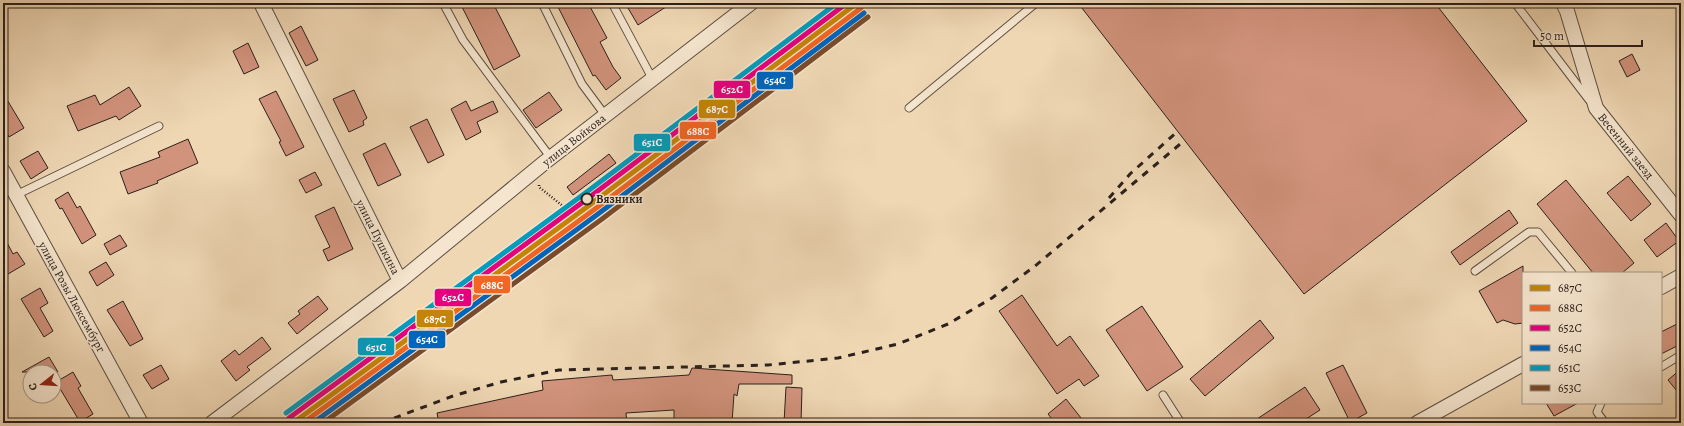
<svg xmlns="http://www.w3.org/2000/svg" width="1684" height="426" font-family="Alegreya,serif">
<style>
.building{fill:#d2937d;stroke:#2b201b}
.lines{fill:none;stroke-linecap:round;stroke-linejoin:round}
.lane-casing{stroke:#5c4e41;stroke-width:9}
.street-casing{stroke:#5c4e41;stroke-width:16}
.path{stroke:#2b201b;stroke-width:2.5;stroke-dasharray:1 2;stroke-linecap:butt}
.lane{stroke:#f5e5ce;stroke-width:7}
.street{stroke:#f5e5ce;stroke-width:14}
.rail{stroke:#2b201b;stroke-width:3;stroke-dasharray:7 7;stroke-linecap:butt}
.rail-1-casing{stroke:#f5e5ce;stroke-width:8}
.rail-2-casing{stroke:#f5e5ce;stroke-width:8}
.rail-3-casing{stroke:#f5e5ce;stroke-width:8}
.rail-4-casing{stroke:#f5e5ce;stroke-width:8}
.rail-5-casing{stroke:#f5e5ce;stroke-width:8}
.rail-6-casing{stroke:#f5e5ce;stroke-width:8}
.rail-1{stroke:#c48407;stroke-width:5}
.rail-2{stroke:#f26522;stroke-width:5}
.rail-3{stroke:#e5007d;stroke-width:5}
.rail-4{stroke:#0065bd;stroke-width:5}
.rail-5{stroke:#049bbc;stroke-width:5}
.rail-6{stroke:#7a4b2a;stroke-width:5}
.stop-dot{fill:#f5e5ce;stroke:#2b201b;stroke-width:2}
.labels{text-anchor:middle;stroke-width:3;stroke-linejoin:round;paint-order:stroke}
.street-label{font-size:12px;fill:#2b201b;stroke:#f5e5ce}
.stop-label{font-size:12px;font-weight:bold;fill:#2b201b;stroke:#f5e5ce;text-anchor:start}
.line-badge{stroke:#f5e5ce;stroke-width:1.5}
.badge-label{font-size:11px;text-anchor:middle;font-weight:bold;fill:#fff}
</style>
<rect width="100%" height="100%" fill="#efd7b4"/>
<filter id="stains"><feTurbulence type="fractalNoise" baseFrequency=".005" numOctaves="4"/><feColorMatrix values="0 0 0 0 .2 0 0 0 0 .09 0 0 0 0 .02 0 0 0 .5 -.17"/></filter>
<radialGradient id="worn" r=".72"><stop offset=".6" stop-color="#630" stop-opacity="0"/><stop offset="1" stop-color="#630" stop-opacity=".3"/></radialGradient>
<path class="building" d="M460,3H493L520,56L494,70Z
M556,3H588L607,38L600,42L613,67L621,78L606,90L595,75L593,76Z
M625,3H672L638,25Z
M1078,3H1435L1527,121L1304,294Z
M301,26L318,60L306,66L289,33Z
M248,43L259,67L244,74L233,51Z
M1632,54L1640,70L1627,77L1619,61Z
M129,87L141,106L119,120L116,116L78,131L67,106L95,95L100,105Z
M354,90L367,118L363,121L364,125L349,132L333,99Z
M276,91L304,147L286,156L279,142L281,141L259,99Z
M549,92L562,110L536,128L523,110Z
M3,93L24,128L9,137L3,126Z
M466,101L471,111L493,101L498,112L477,122L481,132L466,140L451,109Z
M427,119L444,155L428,163L410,127Z
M188,139L198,163L157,181L158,183L128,194L120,172L160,157L158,152Z
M385,143L401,175L378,186L363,154Z
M38,151L48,168L31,179L20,161Z
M609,154L616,163L573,195L567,187Z
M315,172L322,185L306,193L299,180Z
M1628,176L1651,204L1631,221L1607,193Z
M1566,180L1634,263L1622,273H1593L1537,204Z
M68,192L77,208L80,206L96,235L82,244L62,208L60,209L55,200Z
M334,207L353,249L328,261L323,250L330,247L315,216Z
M1509,210L1518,223L1460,265L1451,252Z
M1666,223L1679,241L1657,257L1644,240Z
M3,235L13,254L17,252L25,264L3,277Z
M120,235L127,246L110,255L104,244Z
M106,262L114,275L97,286L89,272Z
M1523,266V323L1515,324L1503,320L1497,323L1479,291Z
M40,288L48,303L40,308L53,331L44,337L21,299Z
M1022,295L1057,346L1070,336L1099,376L1084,386L1079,379L1057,394L999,311Z
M318,296L328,309L297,334L288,323L300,314L298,311Z
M123,301L143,339L130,346L107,310Z
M1142,306L1183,367L1147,391L1106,330Z
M1260,320L1274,338L1205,396L1190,379Z
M1677,324L1681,331V344L1661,354V332Z
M262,337L271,349L247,367L250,370L236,381L221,361L235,350L239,355Z
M49,357L58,372H22Z
M161,365L169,379L152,389L143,375Z
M1343,365L1367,413L1350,422L1326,373Z
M692,368L792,375V384H739L737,396L734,394L732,423H674V410L626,413L627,423H439L437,413L543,390L542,381L612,375L613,380L689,375Z
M1681,369V396L1668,380Z
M73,372L81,386L78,388L93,414L80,422L56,382Z
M786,387L802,388L801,423H784Z
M1305,387L1320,410L1300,423H1251Z
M1066,399L1085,423H1055L1048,414Z
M1546,403H1578L1554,416Z"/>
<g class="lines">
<g class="lane-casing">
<path id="lane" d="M443,3L463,40L551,158
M542,3L582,84L605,115
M612,3L652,78
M1515,3L1589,100
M909,108L1036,3
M16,195L159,126
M1475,271L1529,232H1538L1572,273
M1661,367L1681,355
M1163,395L1181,423
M1601,403L1597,412L1605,423"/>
</g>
<g class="street-casing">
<path id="street" d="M261,3L400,281
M1563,3L1567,11L1596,108L1681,215
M3,171L141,423
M1661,287L1681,276
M212,423L400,281L545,162L751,3
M1417,423L1523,364"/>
</g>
<path class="path" d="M539,185V187L564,207"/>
<use href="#lane" class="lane"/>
<use href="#street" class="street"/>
<path class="rail" d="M1109,198L1130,174L1178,131
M381,423L453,396L501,382L559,370L768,365L838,358L898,344L948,324L992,298L1035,266L1185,140"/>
<g class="rail-1-casing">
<path id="rail-1" d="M293,423L591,204L857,3"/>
</g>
<g class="rail-2-casing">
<path id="rail-2" d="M303,423L595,209L861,8"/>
</g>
<g class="rail-3-casing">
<path id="rail-3" d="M289,418L587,199L847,3"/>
</g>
<g class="rail-4-casing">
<path id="rail-4" d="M313,423L598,214L864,13"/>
</g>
<g class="rail-5-casing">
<path id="rail-5" d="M286,413L584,194L837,3"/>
</g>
<g class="rail-6-casing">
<path id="rail-6" d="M323,423L602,219L868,17"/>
</g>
<use href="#rail-1" class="rail-1"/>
<use href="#rail-2" class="rail-2"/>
<use href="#rail-3" class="rail-3"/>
<use href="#rail-4" class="rail-4"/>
<use href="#rail-5" class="rail-5"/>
<use href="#rail-6" class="rail-6"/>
</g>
<circle class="stop-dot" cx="587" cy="199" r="5.5"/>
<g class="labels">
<g class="street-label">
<text transform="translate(574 140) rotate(-38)" y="4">улица Войкова</text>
<text transform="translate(1626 146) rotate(51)" y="4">Весенний заезд</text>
<text transform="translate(378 237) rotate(63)" y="4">улица Пушкина</text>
<text transform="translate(72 297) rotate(61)" y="4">улица Розы Люксембург</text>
</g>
<g class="stop-label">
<text x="596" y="203">Вязники</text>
</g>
</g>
<g class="line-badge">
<rect x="756" y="71" width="38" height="19" rx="4" fill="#0065bd"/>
<rect x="713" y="80" width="38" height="19" rx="4" fill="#e5007d"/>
<rect x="698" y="99" width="38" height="20" rx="4" fill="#c48407"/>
<rect x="679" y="121" width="38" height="19" rx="4" fill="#f26522"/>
<rect x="633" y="133" width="38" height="19" rx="4" fill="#049bbc"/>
<rect x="473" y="275" width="38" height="19" rx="4" fill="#f26522"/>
<rect x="434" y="288" width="38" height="19" rx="4" fill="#e5007d"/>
<rect x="416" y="309" width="38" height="19" rx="4" fill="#c48407"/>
<rect x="408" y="330" width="38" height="19" rx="4" fill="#0065bd"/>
<rect x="357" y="337" width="38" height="19" rx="4" fill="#049bbc"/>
</g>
<g class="badge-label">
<text x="775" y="84">654С</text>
<text x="732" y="93">652С</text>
<text x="717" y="113">687С</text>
<text x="698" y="135">688С</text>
<text x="652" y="146">651С</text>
<text x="492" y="289">688С</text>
<text x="453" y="301">652С</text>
<text x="435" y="323">687С</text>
<text x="427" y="343">654С</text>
<text x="376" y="351">651С</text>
</g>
<rect width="1684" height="426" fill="none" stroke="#efd7b4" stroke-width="16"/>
<rect x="4" y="4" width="1676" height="418" fill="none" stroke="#2b201b" stroke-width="2"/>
<rect x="8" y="8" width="1668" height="410" fill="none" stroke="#2b201b"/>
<rect x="1522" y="272" width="140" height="132" fill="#f5e5ce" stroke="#a49686"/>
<rect x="1530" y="285" width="20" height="6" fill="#c48407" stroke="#a49686"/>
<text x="1558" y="292" font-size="12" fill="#2b201b">687С</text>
<rect x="1530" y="305" width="20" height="6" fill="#f26522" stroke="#a49686"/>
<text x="1558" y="312" font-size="12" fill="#2b201b">688С</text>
<rect x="1530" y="325" width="20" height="6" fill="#e5007d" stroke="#a49686"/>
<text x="1558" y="332" font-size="12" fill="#2b201b">652С</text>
<rect x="1530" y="345" width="20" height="6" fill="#0065bd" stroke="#a49686"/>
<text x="1558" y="352" font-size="12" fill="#2b201b">654С</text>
<rect x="1530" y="365" width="20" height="6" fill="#049bbc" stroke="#a49686"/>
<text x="1558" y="372" font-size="12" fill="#2b201b">651С</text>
<rect x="1530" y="385" width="20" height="6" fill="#7a4b2a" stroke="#a49686"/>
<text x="1558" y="392" font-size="12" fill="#2b201b">653С</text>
<g transform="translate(42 384) rotate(253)"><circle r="19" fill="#f5e5ce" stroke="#a49686"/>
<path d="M0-3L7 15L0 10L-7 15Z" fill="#8f2418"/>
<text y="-6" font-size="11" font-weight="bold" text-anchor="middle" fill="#2b201b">С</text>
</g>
<path d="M1534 40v6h108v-6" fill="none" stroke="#2b201b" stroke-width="2"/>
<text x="1540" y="40" font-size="12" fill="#2b201b" stroke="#f5e5ce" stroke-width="3" paint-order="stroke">50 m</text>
<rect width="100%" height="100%" filter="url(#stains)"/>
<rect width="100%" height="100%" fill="url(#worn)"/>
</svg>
